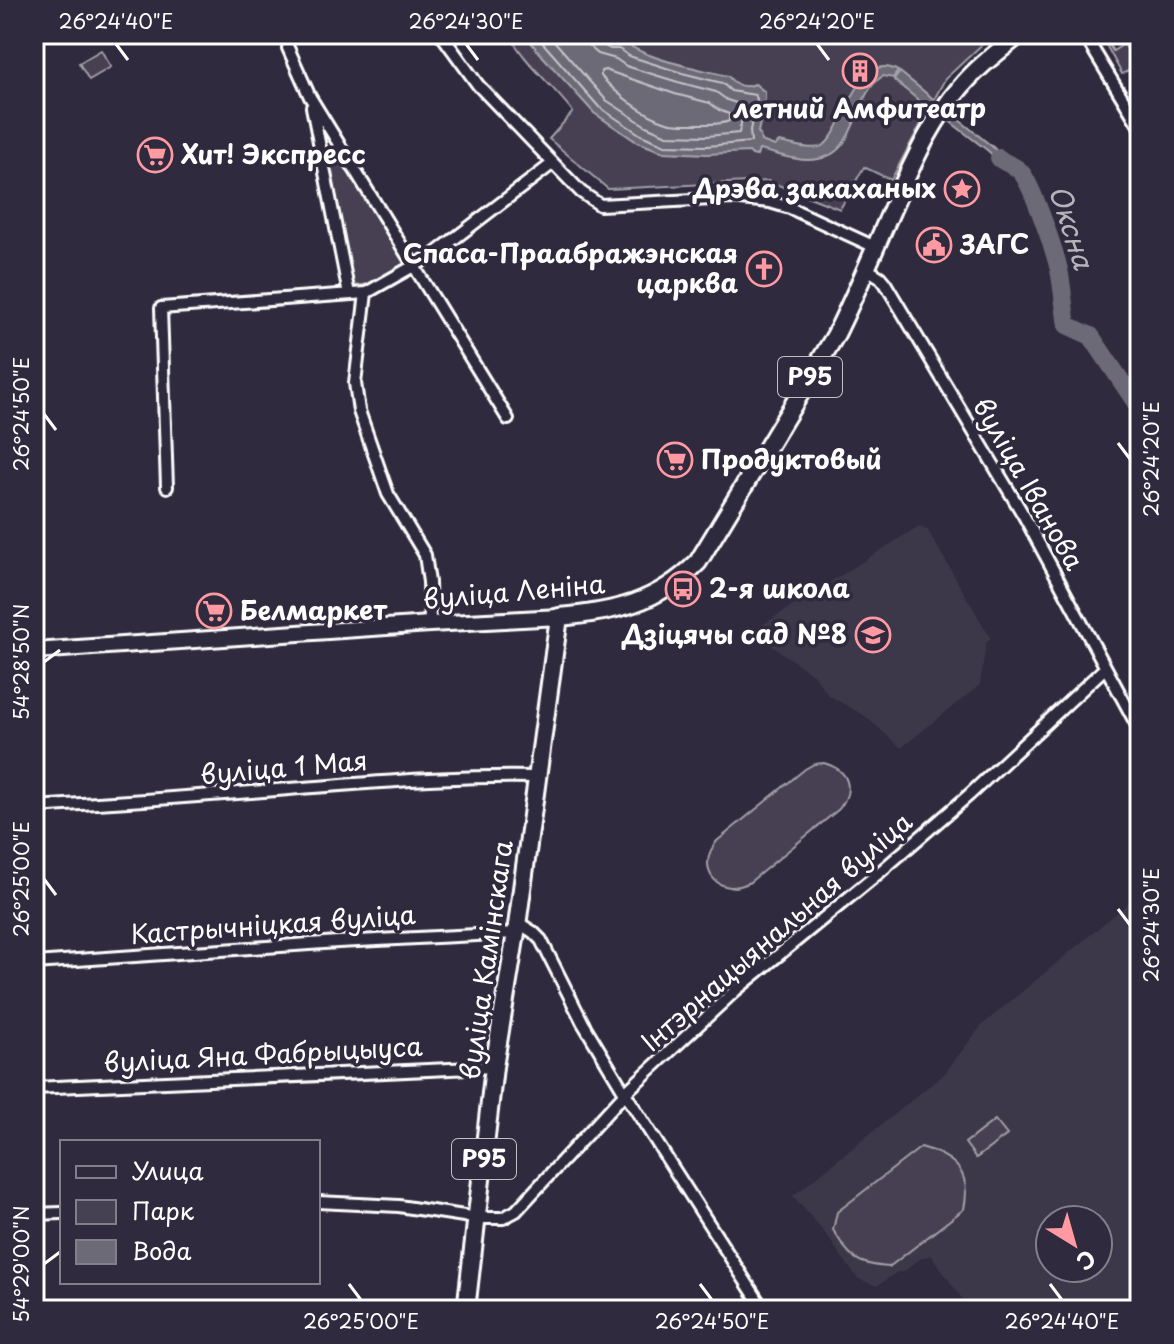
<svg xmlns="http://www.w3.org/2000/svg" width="1174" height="1344" font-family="'Playpen Sans',sans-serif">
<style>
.built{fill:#3c3749;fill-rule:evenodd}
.green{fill:#464152;stroke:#a2a0a8;stroke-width:2}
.water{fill:#6d6a77;stroke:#a7a6ad;stroke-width:2}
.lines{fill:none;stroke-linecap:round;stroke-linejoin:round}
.shore{stroke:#c5c3c9;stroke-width:2}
.river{stroke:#6d6a77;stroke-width:18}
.minor-casing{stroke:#fff;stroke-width:16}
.secondary-casing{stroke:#fff;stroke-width:20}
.primary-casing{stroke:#fff;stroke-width:22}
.minor{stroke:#2f2a3d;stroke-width:10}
.secondary{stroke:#2f2a3d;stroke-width:14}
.primary{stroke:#2f2a3d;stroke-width:16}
.ticks{fill:none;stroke:#fff;stroke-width:3}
.labels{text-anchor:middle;stroke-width:7;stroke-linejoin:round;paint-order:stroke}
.shield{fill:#2f2a3d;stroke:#c1bfc5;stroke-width:2}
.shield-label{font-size:24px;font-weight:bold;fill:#fff}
.poi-label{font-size:26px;font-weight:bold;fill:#fff;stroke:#2f2a3d;text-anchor:start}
.street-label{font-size:26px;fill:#fff;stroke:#2f2a3d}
.water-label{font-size:28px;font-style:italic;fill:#b6b4bb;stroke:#2f2a3d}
.neatline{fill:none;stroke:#fff;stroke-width:3}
.ticks-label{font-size:20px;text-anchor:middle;fill:#fff}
</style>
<rect width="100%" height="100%" fill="#2f2a3d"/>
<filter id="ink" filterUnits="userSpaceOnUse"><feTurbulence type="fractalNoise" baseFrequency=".0125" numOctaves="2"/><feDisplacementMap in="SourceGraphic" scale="16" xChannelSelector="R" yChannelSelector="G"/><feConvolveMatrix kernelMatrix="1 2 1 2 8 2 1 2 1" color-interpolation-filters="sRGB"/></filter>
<g filter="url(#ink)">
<path class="built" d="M919,526L927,529L991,639L986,643L980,685L901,748L865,716L828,695L814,675L751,632Z
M1138,899L1140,902V1271L1134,1279L1140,1283V1306L1137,1310H970L931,1255L920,1259L903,1272H897L877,1286L858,1279L824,1232L793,1196L944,1074L982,1025L1132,900ZM1050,1220H1098V1268H1050Z"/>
<path class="green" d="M510,34H987L996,41L990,37L945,79L891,180L864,167L840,209L768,181L608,189L549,139L573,112C556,88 519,58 510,34Z
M1100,34H1106L1104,37L1113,51L1124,44L1133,59L1130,63L1131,69L1122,74Z
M101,50L111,67L89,80L79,63Z
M340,153L406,265L371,284L354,286L328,160Z
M824,763C849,770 855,789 839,809L750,882C719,899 694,869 717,841L805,769L814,764Z
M995,1120L1007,1135L976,1158L965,1143Z
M921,1147C955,1157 972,1172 964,1209L889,1267C855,1265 850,1257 833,1230L837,1212Z"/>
<path class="water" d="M525,34H602L603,37L613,41L620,39C645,60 697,68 728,76C735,85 744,89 755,84L765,92V99L758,132L760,135L761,141L775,146L779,142C791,144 813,152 824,145C846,129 857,48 898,71L893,78L883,76C849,97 862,160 808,160C791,160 775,153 759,150L757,156L752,155L749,152L707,154L663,152L637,142L594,113L537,50Z
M900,72L994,148L1003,159L1019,169L1007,168L987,150L932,108L923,104L894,80Z"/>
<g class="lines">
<path class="shore" d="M535,34L599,107L641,135L665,145L707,146L751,142L750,130L757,99L755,95L731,91L722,83L682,73L629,56L619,49H610L601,44L597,40L596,34
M548,34L606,100L646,126L667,135L707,136L739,133L744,109L742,105L727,100L716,92L678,82L626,66L616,59L598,54L589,46L586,34
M605,70L675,94L710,103L719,110L729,114V121C720,125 709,124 699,124C689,124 677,125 667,122C644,115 616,94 601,76V71Z"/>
<path class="river" d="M999,158C1005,164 1015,165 1020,171C1032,183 1057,257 1060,275C1063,292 1064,308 1067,325L1091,336L1140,409
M1140,502L1138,506L1140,508"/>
<g class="minor-casing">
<path id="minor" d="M441,34L478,85L581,192L600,205L731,198L770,202L790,208L875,247
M1089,34L1088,41L1140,127
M288,48L310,97L508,419
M312,107L349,294
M867,269L880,277L885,283L1024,516L1140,731
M366,293L355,383L359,411L388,494L425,555L429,582L430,624
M167,487L161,308L366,293L433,255L552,164
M34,807C119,802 204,796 289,789C372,783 455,775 538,777
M517,922L533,932L541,940L583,1023L625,1093L764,1310
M34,963L338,942L516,933
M34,1088L494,1067
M318,1202L399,1206L477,1218H503L516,1211L625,1093L736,990L880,872L969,795L1105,668
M34,1214L62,1213"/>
</g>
<g class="secondary-casing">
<path id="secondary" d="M34,651L430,624L559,617"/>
</g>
<g class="primary-casing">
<path id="primary" d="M466,1310L494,1067L516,933L559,617C615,612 657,603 698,562L835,336C859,288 879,238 901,189C917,154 934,118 960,88C977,67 999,51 1020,34"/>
</g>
<use href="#minor" class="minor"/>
<use href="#secondary" class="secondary"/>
<use href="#primary" class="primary"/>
</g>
</g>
<path class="ticks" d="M116,44L128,60M466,44L478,60M817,44L829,60M44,414L56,430M1118,443L1130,459M44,662L60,650M44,879L56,895M1118,909L1130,925M44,1264L60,1252M349,1284L361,1300M700,1284L712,1300M1050,1284L1062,1300"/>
<defs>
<g id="building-ring" transform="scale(1.8)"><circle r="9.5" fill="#2f2a3d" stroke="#ff9aa2" stroke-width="1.5"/><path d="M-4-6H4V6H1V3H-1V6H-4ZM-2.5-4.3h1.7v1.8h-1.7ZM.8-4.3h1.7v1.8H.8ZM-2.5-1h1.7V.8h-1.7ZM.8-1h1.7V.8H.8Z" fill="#ff9aa2"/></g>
<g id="supermarket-ring" transform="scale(1.8)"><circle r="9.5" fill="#2f2a3d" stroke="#ff9aa2" stroke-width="1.5"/><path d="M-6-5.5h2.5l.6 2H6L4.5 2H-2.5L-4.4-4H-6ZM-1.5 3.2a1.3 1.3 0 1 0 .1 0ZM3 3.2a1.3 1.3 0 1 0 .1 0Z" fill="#ff9aa2"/></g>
<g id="sight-ring" transform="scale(1.8)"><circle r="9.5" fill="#2f2a3d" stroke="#ff9aa2" stroke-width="1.5"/><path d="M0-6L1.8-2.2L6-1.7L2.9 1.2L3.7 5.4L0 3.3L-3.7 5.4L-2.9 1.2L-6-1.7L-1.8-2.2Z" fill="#ff9aa2"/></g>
<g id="civic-ring" transform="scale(1.8)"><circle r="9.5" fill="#2f2a3d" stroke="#ff9aa2" stroke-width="1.5"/><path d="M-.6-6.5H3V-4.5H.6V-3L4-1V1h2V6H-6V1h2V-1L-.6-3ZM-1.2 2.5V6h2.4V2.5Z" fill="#ff9aa2"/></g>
<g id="church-ring" transform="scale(1.8)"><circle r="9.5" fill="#2f2a3d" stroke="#ff9aa2" stroke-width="1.5"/><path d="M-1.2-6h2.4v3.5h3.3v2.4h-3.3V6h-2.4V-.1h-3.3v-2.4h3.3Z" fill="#ff9aa2"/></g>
<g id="bus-ring" transform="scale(1.8)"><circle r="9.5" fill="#2f2a3d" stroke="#ff9aa2" stroke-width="1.5"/><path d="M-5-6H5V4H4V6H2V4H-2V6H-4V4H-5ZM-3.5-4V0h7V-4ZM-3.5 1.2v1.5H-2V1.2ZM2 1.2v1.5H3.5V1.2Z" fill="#ff9aa2"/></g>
<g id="school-ring" transform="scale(1.8)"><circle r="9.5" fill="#2f2a3d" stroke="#ff9aa2" stroke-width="1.5"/><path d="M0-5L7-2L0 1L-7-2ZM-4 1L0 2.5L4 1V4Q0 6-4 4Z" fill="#ff9aa2"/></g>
</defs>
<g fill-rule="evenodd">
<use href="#building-ring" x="860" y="71"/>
<use href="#supermarket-ring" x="155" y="155"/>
<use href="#sight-ring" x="962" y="189"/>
<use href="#civic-ring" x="934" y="245"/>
<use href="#church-ring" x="764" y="269"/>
<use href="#supermarket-ring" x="675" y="460"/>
<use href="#bus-ring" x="683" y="589"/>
<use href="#supermarket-ring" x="214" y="611"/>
<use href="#school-ring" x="873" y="635"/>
</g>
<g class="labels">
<g class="shield">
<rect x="778" y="357" width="64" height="40" rx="6"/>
<rect x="452" y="1139" width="64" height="40" rx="6"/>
</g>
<g class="shield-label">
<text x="810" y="385">Р95</text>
<text x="484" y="1167">Р95</text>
</g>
<g class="poi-label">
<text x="860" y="118" text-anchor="middle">летний Амфитеатр</text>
<text x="181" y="164">Хит! Экспресс</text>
<text x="936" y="198" text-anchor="end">Дрэва закаханых</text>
<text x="960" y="254">ЗАГС</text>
<text x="738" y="263" text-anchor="end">Спаса-Праабражэнская<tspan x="738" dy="30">царква</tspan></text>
<text x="701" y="469">Продуктовый</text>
<text x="709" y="598">2-я школа</text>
<text x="240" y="620">Белмаркет</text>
<text x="847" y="644" text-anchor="end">Дзіцячы сад №8</text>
</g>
<g class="street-label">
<text transform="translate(1028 484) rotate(60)" y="9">вуліца Іванова</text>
<text transform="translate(514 592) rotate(-5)" y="9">вуліца Леніна</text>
<text transform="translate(284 768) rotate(-5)" y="9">вуліца 1 Мая</text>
<text transform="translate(273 925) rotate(-4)" y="9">Кастрычніцкая вуліца</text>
<text transform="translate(777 932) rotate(-41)" y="9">Інтэрнацыянальная вуліца</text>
<text transform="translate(487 960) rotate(-82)" y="9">вуліца Камінскага</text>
<text transform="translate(263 1055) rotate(-3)" y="9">вуліца Яна Фабрыцыуса</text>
</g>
<g class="water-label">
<text transform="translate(1071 227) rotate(72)" y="10">Оксна</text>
</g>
</g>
<rect width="1174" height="1344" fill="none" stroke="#2f2a3d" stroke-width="88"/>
<rect x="60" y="1140" width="260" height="144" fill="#2f2a3d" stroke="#827f8b" stroke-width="2"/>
<rect x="76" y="1166" width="40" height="12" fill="#2f2a3d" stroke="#827f8b" stroke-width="2"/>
<text x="132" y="1180" font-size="24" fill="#ffffff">Улица</text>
<rect x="76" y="1200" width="40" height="24" fill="#464152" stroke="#827f8b" stroke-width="2"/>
<text x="132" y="1220" font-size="24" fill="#ffffff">Парк</text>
<rect x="76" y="1240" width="40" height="24" fill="#6d6a77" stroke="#827f8b" stroke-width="2"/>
<text x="132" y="1260" font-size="24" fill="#ffffff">Вода</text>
<g transform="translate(1074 1244) rotate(143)"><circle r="38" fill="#2f2a3d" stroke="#827f8b" stroke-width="2"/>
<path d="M0-6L14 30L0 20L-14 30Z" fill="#ff9aa2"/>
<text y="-12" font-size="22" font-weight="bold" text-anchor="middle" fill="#ffffff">С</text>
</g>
<rect x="44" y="44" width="1086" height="1256" class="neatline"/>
<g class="ticks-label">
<text x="116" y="29">26°24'40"E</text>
<text x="466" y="29">26°24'30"E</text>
<text x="817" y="29">26°24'20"E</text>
<text transform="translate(22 414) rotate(-90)" y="7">26°24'50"E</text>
<text transform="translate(1152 459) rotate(-90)" y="7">26°24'20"E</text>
<text transform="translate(22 662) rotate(-90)" y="7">54°28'50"N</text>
<text transform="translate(22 879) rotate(-90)" y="7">26°25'00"E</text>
<text transform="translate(1152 925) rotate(-90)" y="7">26°24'30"E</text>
<text transform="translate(22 1264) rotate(-90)" y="7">54°29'00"N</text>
<text x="361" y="1329">26°25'00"E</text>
<text x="712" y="1329">26°24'50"E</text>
<text x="1062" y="1329">26°24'40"E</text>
</g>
</svg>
